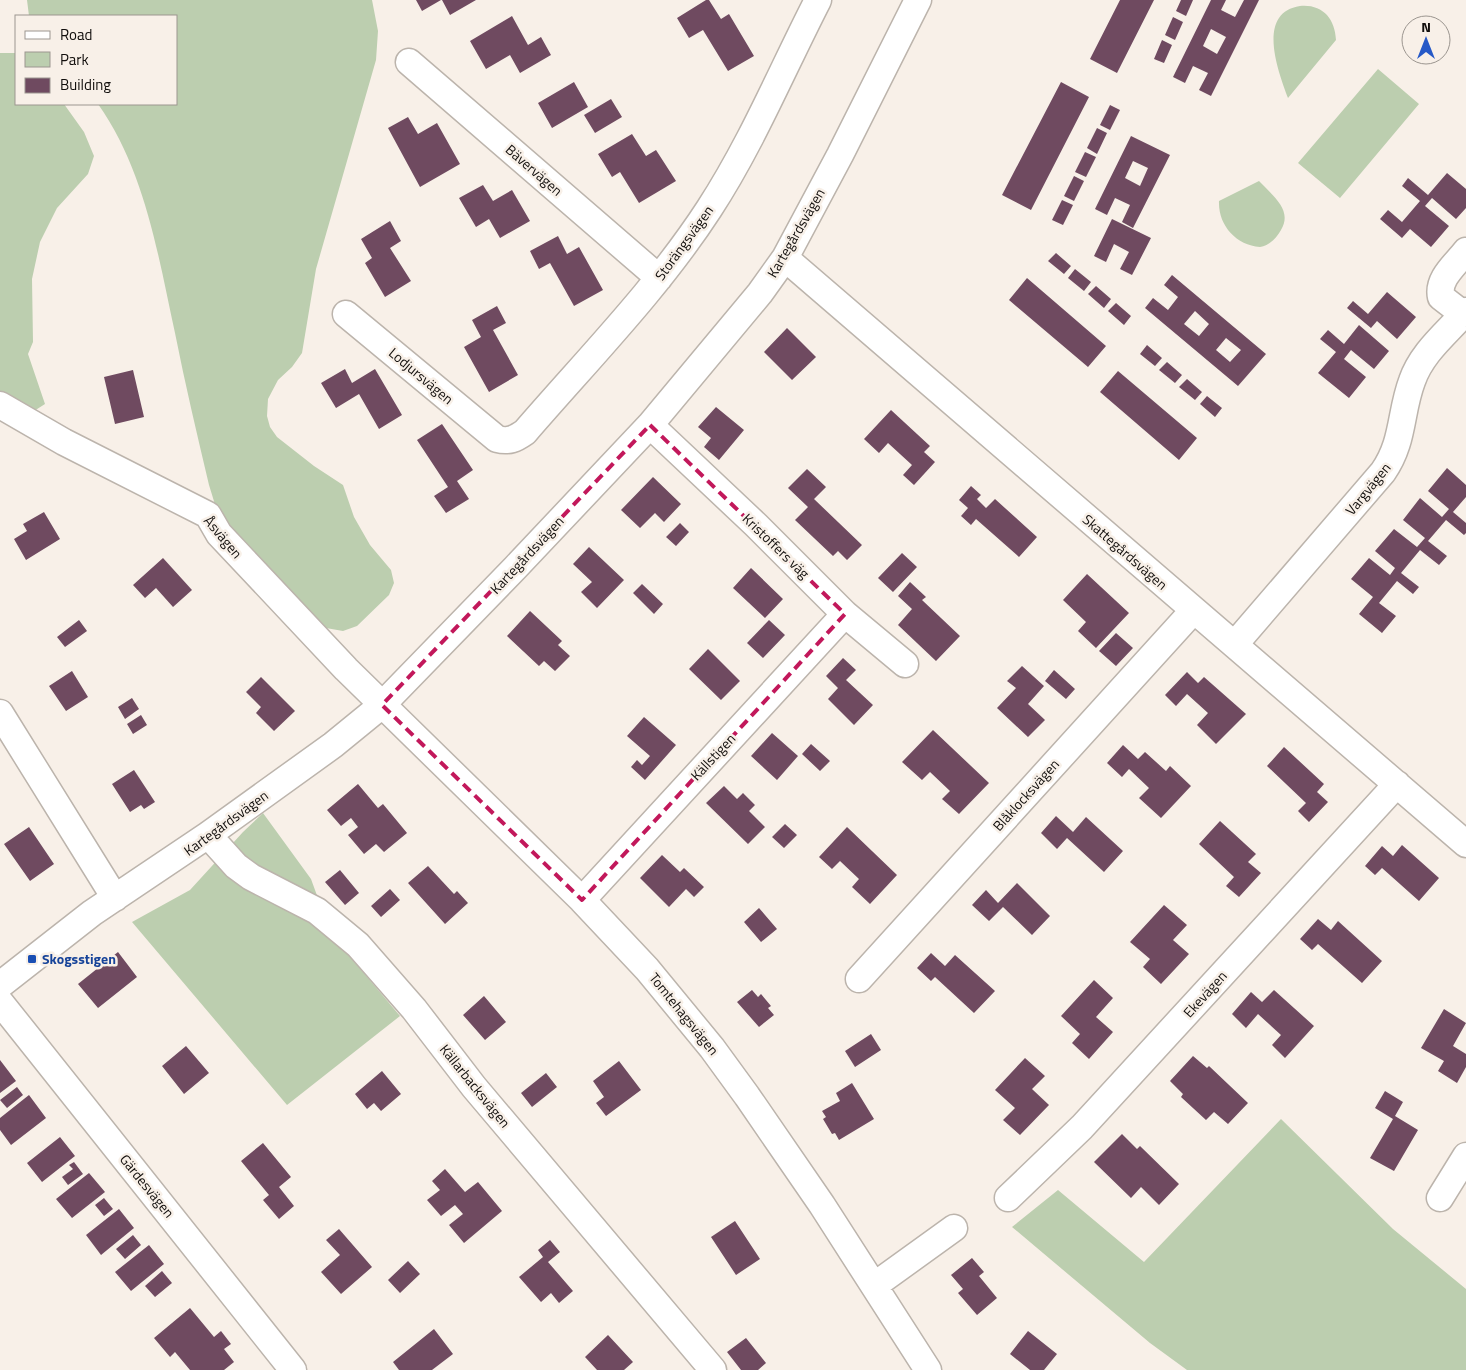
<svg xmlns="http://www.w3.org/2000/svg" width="1466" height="1370" font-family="'Titillium Web',sans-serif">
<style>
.green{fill:#bcceaf}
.building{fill:#6f4a60;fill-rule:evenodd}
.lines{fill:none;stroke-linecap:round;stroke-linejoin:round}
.minor-casing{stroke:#bcb4ac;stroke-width:29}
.minor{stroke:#fff;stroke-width:26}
.marked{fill:none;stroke:#c2185b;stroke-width:4;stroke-dasharray:10 6;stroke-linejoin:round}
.transit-dot{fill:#1a4fb4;stroke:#f8f0e8;stroke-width:2}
.labels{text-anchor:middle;stroke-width:5;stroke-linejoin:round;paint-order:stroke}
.street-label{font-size:14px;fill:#110e0c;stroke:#f8f0e8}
.transit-label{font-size:14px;font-weight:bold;fill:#164399;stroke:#f8f0e8;text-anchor:start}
</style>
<rect width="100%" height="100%" fill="#f8f0e8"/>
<path class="green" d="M27,0H372L378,31L376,60L316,269L302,353L292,367L278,380L268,399L267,416L270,427L277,437L314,466L343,485L354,517L370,545L391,570L394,583L389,595L357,626L343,631L326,628L311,618L284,592L217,511L209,485C197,434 185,384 175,333C158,255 145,170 98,104H176V16H29Z
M1300,6C1322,4 1335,18 1336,40L1288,98C1279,73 1255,13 1300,6Z
M0,53H16V104H64L84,132L94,156L88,174L57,208L40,242L32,279L33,342L28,354L45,404L34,411L0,395Z
M1378,69L1419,104L1340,198L1298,163Z
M1259,181C1273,196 1293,210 1281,230C1276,239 1269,245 1260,247C1236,245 1218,225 1219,201Z
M263,813L311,879L331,934L400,1016L287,1105L132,922L190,890L243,832Z
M1281,1119L1393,1229L1466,1289V1370H1187L1150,1343L1012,1227L1058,1190L1144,1262Z"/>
<path class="building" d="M416,0H441L422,11Z
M442,0H476L450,15Z
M706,0H709L721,19L729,14L754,56L728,71L703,30L689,38L677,18Z
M1120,0H1154L1117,73L1090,59Z
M1181,0H1193L1186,16L1176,11Z
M1211,0H1226L1221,10L1235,17L1244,0H1259L1211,96L1199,90L1208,73L1193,66L1185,83L1173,77ZM1211,29L1226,37L1217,54L1203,46Z
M512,16L528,45L541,37L551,55L520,73L510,55L486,69L470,41Z
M1173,17L1183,22L1175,40L1165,35Z
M1162,40L1172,45L1164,63L1154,59Z
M574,82L588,107L552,128L538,103Z
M1061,82L1089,97L1031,210L1002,195Z
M611,99L622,117L595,133L584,115Z
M1110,105L1120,110L1110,130L1100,125Z
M408,117L418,134L437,123L460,164L420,187L388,128Z
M1097,128L1107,133L1097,154L1087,148Z
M632,134L646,156L656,150L676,181L639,203L620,172L612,177L598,154Z
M1131,136L1170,155L1133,228L1122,222L1130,205L1115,198L1107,215L1095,209ZM1133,161L1148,168L1140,186L1125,178Z
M1085,152L1096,157L1086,177L1075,172Z
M1447,173L1466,189V208L1456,219L1432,198L1425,206L1449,226L1431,247L1410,229L1402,238L1380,219L1388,210L1402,222L1420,201L1402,186L1408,178L1428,195Z
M1074,176L1084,181L1074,201L1064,196Z
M483,185L493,201L512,190L530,221L500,238L489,219L476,227L459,198Z
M1062,200L1073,205L1063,225L1052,220Z
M1112,219L1151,238L1132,275L1120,269L1129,252L1114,244L1106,262L1094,256Z
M390,221L401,241L390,248L411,281L385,297L365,263L372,258L361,239Z
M558,236L567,254L579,247L603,290L574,306L550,263L539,269L530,251Z
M1056,253L1071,266L1064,274L1048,261Z
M1075,269L1091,282L1084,291L1068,278Z
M1172,275L1266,354L1238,386L1145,308L1153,298L1168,310L1178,297L1164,285ZM1195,311L1209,324L1199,336L1184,324ZM1226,338L1241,350L1230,362L1216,350Z
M1027,278L1106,346L1088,367L1009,300Z
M1096,286L1111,299L1104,308L1088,294Z
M1387,292L1416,317L1397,339L1377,321L1371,328L1347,308L1353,301L1368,314Z
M1116,303L1131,316L1124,325L1108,311Z
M497,306L506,323L493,330L518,375L489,392L464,347L481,337L472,320Z
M1359,325L1389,351L1374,369L1351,350L1344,359L1366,377L1349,398L1318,373L1336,352L1320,339L1328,330L1344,344Z
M787,328L816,357L792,380L764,352Z
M1147,345L1162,358L1155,366L1140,354Z
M1167,362L1182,375L1175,383L1159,370Z
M345,369L352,383L375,369L402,415L379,429L359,394L336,408L321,383Z
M133,370L144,417L115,424L104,377Z
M1118,371L1197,438L1179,460L1100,392Z
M1187,379L1202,392L1195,400L1179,387Z
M1207,396L1222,408L1215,417L1200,404Z
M716,407L744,430L719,460L704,447L711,438L698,427Z
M891,410L930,446L924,452L935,462L914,485L903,475L912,465L888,443L879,453L864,439Z
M442,424L473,470L457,481L469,499L446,513L434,496L448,487L417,440Z
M1447,468L1466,485V497L1453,512L1466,523V533L1464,535L1446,520L1428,541L1447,556L1439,565L1420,550L1401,573L1419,587L1413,594L1397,581L1379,603L1396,616L1382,633L1359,614L1373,597L1351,579L1369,558L1390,575L1395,568L1375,551L1394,529L1417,547L1425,538L1403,520L1420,498L1442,517L1449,509L1428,491Z
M807,469L826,487L814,499L862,545L847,560L838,551L833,556L795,520L808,507L788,488Z
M653,477L681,504L664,522L655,513L640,528L621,510Z
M971,486L981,495L977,499L986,508L995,499L1037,537L1019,557L976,519L971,525L961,516L968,508L959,500Z
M44,512L60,539L26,560L14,539L27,531L23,524Z
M680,523L689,532L676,546L666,537Z
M589,547L624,580L597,608L581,592L592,582L573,564Z
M902,553L917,567L893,592L878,578Z
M163,558L192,590L173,607L156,588L145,598L133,585Z
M751,568L783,599L765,618L733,588Z
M1087,574L1129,613L1096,648L1078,631L1086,622L1063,600Z
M910,582L926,597L922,600L960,636L936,661L898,625L912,609L898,596Z
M642,584L663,604L654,614L633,593Z
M530,611L562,641L558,645L570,656L555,671L544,661L539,666L507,636Z
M79,620L87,631L65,647L57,637Z
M769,620L785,635L763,658L747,643Z
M1116,633L1133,648L1116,666L1099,651Z
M708,649L740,681L721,700L689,669Z
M843,658L856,670L846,680L873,705L854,725L828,699L838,688L826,676Z
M1022,666L1044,686L1028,704L1045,720L1028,737L997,708L1016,688L1007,681Z
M1054,670L1075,689L1066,699L1045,681Z
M72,671L88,697L66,711L49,686Z
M1187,672L1198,683L1204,677L1246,714L1216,744L1197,725L1208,713L1187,694L1176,706L1165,695Z
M261,677L295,711L274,731L256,713L261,707L246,692Z
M132,698L139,709L125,719L118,707Z
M141,715L147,725L133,734L127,724Z
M644,717L676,745L645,780L631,767L637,760L642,765L650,756L627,736Z
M933,730L989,783L959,814L942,799L950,791L930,772L922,780L902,762Z
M772,733L798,756L777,780L751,756Z
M811,744L830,761L820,771L802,754Z
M1123,745L1138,759L1145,752L1166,771L1170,766L1191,786L1161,818L1139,798L1149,788L1129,769L1122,777L1107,763Z
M1284,747L1324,784L1317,792L1328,802L1309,822L1298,811L1306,803L1267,766Z
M134,770L155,802L144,809L141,805L130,812L112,784Z
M358,784L378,808L383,804L407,833L384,852L376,844L364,854L348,835L358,827L351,818L341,826L327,810Z
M724,786L737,799L743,793L755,805L749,811L765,827L748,844L706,803Z
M1056,816L1073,832L1086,817L1123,851L1104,872L1067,838L1057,849L1041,833Z
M1220,821L1256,854L1248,862L1261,873L1239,897L1226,886L1234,877L1199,844Z
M785,824L797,835L784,848L772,837Z
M29,827L54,864L30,881L4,844Z
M847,827L897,875L870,904L852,887L859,879L840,861L832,869L819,857Z
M1402,845L1439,878L1419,901L1382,868L1375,875L1365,866L1382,846L1393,856Z
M662,855L680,872L684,868L704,887L694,897L686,889L669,907L640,878Z
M428,866L454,894L457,891L468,903L445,924L408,883Z
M340,870L359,893L345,905L325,882Z
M1017,883L1050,916L1032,935L1003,907L989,921L972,905L986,890L998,903Z
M390,889L400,900L381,917L371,906Z
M1164,905L1187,925L1173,940L1189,954L1161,984L1143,967L1150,959L1130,942Z
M759,908L777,929L761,942L744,922Z
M1318,919L1331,930L1338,921L1382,961L1362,983L1318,944L1312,950L1300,939Z
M118,952L137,977L98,1008L78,984Z
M931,953L945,966L955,955L995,991L974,1013L935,977L931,981L917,968Z
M1094,980L1113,998L1096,1017L1113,1032L1089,1059L1072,1043L1080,1034L1061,1016Z
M752,990L758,997L761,994L771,1006L768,1008L774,1015L759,1027L737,1002Z
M1274,990L1314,1026L1285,1058L1272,1045L1281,1035L1258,1014L1246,1028L1232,1014L1251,992L1262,1002Z
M484,996L506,1022L485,1040L463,1015Z
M1444,1009L1466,1023L1453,1046L1466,1054V1067L1457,1083L1438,1071L1444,1061L1421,1048Z
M871,1034L881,1050L855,1067L845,1051Z
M186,1046L209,1073L184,1094L162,1066Z
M1193,1056L1207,1068L1209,1066L1248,1103L1228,1124L1214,1112L1206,1120L1181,1097L1183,1094L1170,1081Z
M1025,1058L1045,1076L1032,1089L1049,1105L1020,1135L1003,1120L1015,1108L995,1090Z
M0,1060L16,1081L0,1093Z
M619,1061L641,1090L606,1116L596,1103L604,1097L593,1081Z
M382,1071L401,1094L381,1111L374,1103L367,1109L355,1094Z
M546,1073L557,1087L532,1107L521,1093Z
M852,1083L874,1119L839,1140L835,1133L832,1134L823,1119L826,1117L822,1111L840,1101L836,1093Z
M17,1087L23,1095L7,1108L0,1100Z
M1385,1091L1403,1102L1395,1116L1418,1130L1394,1171L1370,1158L1393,1119L1375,1108Z
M29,1095L46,1118L11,1145L0,1130V1118Z
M1122,1134L1137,1149L1140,1146L1179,1184L1159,1205L1141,1187L1131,1198L1094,1162Z
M60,1137L75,1156L42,1182L27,1163Z
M263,1143L291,1177L279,1187L294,1206L279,1219L263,1200L269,1195L241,1161Z
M74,1162L83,1174L68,1185L62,1177L73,1169L69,1165Z
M445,1169L465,1192L478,1182L502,1211L464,1243L449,1225L463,1214L455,1205L441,1216L427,1200L440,1190L432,1181Z
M89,1173L105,1192L72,1218L56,1199Z
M104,1198L113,1209L104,1216L95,1205Z
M119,1209L134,1228L101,1255L86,1235Z
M735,1221L760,1259L736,1275L711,1237Z
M339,1229L372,1267L341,1294L321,1272L340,1255L326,1240Z
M133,1235L141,1245L125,1259L116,1249Z
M550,1240L560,1252L548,1262L573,1291L559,1303L551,1293L541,1302L519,1277L543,1257L538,1250Z
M149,1245L164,1264L131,1291L115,1272Z
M972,1258L984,1272L979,1276L997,1298L977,1315L958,1293L963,1289L951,1275Z
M408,1261L420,1274L400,1293L388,1280Z
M162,1271L172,1283L155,1297L145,1286Z
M190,1308L214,1337L221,1331L231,1344L224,1349L234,1362L224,1370H190L175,1352L170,1357L154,1338Z
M434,1329L453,1354L432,1370H399L393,1362Z
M1028,1331L1057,1354L1044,1370H1030L1010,1354Z
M608,1335L633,1362L624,1370H597L585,1357Z
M746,1338L766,1363L758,1370H741L727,1352Z"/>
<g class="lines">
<g class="minor-casing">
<path id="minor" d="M409,62L659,278
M785,258L1466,844
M346,314L497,439C509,442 515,439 525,432C588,359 657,289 709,209C752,143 782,70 818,0
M1463,314L1441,297C1437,279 1455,265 1466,251
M0,405L64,442L208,515L219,534L346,669L582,900L647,969L712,1048L747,1096L822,1205L928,1370
M650,425L756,525L845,614L905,664
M1235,644L1383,472C1404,442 1400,413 1412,381C1422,352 1447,333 1466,311
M0,713L115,898
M208,835L236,866L251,877L317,911L358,945L414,1009L474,1087L713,1370
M582,900L845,614
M859,979L1193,611
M0,985L92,913L208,835L333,745L382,705L515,568L650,425L760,293L785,258L840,155L918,0
M0,1002L293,1370
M1008,1198L1082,1127L1397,784
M1440,1198L1466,1156
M875,1285L954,1228"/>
</g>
<use href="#minor" class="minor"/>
</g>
<path class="marked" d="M650,425L845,614L582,900L382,705Z"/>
<rect class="transit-dot" x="27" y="954" width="10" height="10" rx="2.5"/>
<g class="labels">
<g class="street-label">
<text transform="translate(534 170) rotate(41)" y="5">Bävervägen</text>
<text transform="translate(796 233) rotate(-60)" y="5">Kartegårdsvägen</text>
<text transform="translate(684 243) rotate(-54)" y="5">Storängsvägen</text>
<text transform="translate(421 376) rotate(40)" y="5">Lodjursvägen</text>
<text transform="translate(1368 489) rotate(-51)" y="5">Vargvägen</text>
<text transform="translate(223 537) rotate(50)" y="5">Åsvägen</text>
<text transform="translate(776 546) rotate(44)" y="5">Kristoffers väg</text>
<text transform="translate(1125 552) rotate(41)" y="5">Skattegårdsvägen</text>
<text transform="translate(527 555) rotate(-47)" y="5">Kartegårdsvägen</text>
<text transform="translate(713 757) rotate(-47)" y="5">Källstigen</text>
<text transform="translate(1026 795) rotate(-48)" y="5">Blåklocksvägen</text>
<text transform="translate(226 823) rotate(-36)" y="5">Kartegårdsvägen</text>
<text transform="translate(1205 994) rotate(-48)" y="5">Ekevägen</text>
<text transform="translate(684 1014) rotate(51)" y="5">Tomtehagsvägen</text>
<text transform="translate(475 1086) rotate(51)" y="5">Källarbacksvägen</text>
<text transform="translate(147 1186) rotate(51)" y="5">Gärdesvägen</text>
</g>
<g class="transit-label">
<text x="42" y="964">Skogsstigen</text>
</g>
</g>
<rect x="15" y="15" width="162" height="90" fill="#f8f0e8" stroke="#9c9690"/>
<rect x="25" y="31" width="25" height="8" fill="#ffffff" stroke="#9c9690"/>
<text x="60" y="40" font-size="15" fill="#110e0c">Road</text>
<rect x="25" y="52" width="25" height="15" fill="#bcceaf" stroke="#9c9690"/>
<text x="60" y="65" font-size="15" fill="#110e0c">Park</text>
<rect x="25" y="78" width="25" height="15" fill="#6f4a60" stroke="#9c9690"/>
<text x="60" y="90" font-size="15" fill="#110e0c">Building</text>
<g transform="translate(1426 40)"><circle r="24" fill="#f8f0e8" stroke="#9c9690"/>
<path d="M0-4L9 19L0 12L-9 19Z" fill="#2659c7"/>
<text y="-8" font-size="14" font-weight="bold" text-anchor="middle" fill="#110e0c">N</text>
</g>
</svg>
